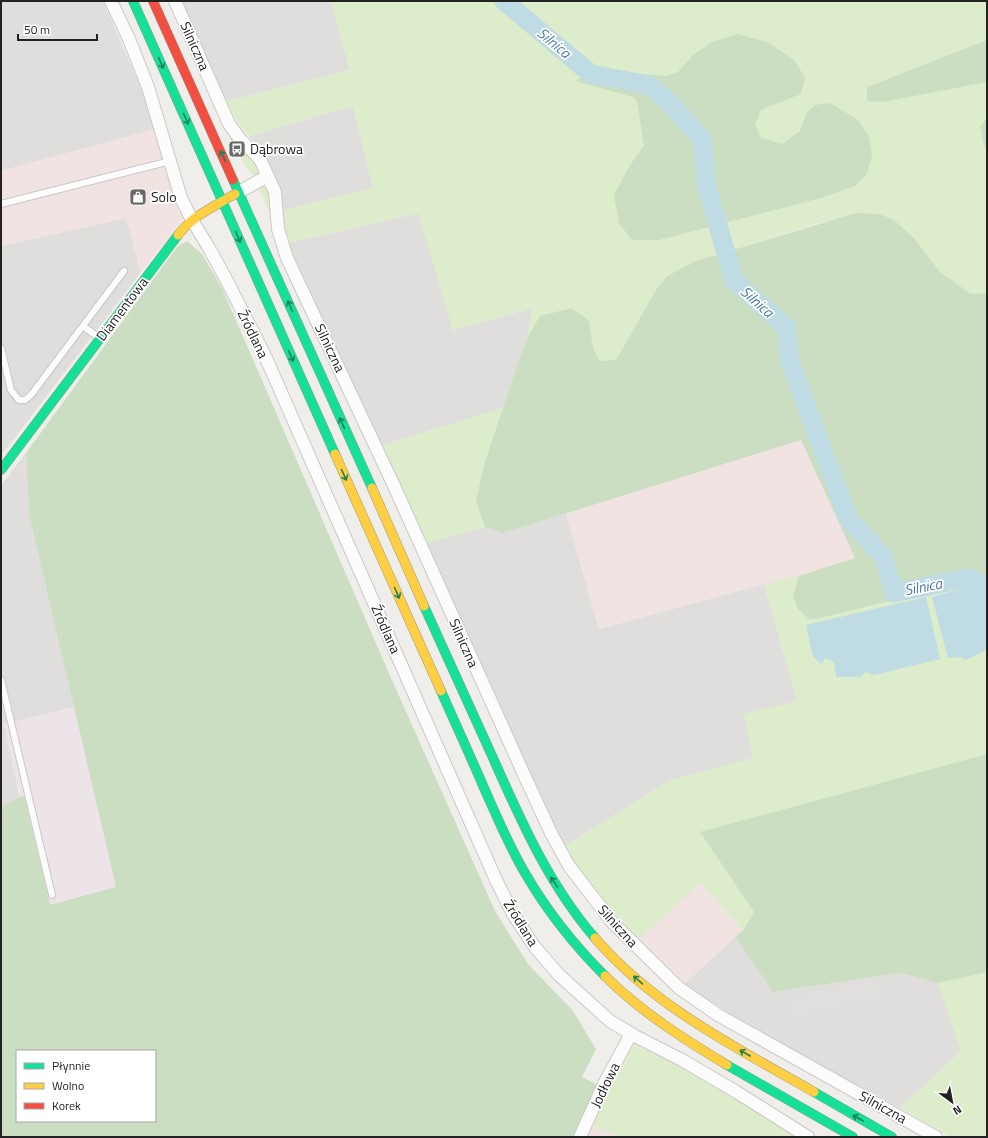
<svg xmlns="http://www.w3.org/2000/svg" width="988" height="1138" font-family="'Titillium Web',sans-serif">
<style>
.residential{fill:#dfdedc}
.commercial{fill:#f1e3e1}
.industrial{fill:#ede4e9}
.grass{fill:#ddeccb}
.forest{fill:#cbdec1;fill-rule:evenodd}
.parking{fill:#e0dfde}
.water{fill:#bfdbe3}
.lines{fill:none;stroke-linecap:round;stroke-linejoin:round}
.river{stroke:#bfdbe3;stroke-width:19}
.lane-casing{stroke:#c9c8c7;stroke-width:8}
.street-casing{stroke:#c9c8c7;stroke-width:14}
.fast-casing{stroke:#999a82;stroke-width:10}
.slow-casing{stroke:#999a82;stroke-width:10}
.jam-casing{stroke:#999a82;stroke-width:10}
.lane{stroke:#fdfcfc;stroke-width:6}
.street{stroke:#fdfcfc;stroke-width:12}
.fast{stroke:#16e098;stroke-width:9}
.slow{stroke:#ffcf43;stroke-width:9}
.jam{stroke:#f24e42;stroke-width:9}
.oneway{stroke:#1c815d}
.labels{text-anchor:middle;stroke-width:3.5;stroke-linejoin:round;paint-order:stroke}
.street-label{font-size:14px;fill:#222;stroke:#fff}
.poi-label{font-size:14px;fill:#222;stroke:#fff;text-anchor:start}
.water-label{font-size:15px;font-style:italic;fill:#4a7aab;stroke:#fff}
</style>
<rect width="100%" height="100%" fill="#f0eeeb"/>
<path class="residential" d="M1,1H103L141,88L156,129L1,171Z
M179,1H331L350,70L225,102Z
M353,106L373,188L282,210L281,195L267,158L249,136Z
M419,213L453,330L533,308L527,338L514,374L503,408L380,446L288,243Z
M126,218L141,272L1,456V246Z
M26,453L29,514L75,707L4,724L20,798L1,807V486Z
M566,513L599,629L764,584L797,701L753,758L668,781L564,847L424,544L485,527L503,533Z
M735,937L773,992L900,973L938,983L961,1051L900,1108L758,1032L684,984Z"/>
<path class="commercial" d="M156,129L172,182L176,205L183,218L141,272L126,218L1,246V171Z
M801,440L855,558L802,576L764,584L599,629L566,513Z
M700,883L743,930L684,984L638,940Z
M591,1125L620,1137H585Z"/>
<path class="industrial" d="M75,707L116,887L50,906L24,795L20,798L4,724Z"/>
<path class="grass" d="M331,1H987V40L867,87V101L884,102L987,82V117L980,127L984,147L987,148V293L971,294L940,272L914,238L894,220L826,221L696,261L667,276L656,290L616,360L599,362L593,347L589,322L540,316L527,338L533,308L453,330L418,213L288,243L282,210L373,188L353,106L249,136L239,124L225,102L350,70Z
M228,134H229C236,141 259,161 259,171C259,174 257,174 255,176L252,174L237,154L239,153L235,144L233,145Z
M261,186C273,188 271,207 272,217L259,189Z
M503,408L483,468L476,501L485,527L424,544L380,446Z
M799,576L793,596L833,615L978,579L987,586V754L701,832L754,912L743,930L700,883L638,940L572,864L564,847L668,781L753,758L744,714L797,701L764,584Z
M987,972V1137H950L900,1108L961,1051L938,983Z
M634,1044L680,1066L799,1137H620L591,1125Z"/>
<path class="forest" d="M738,34L769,43L794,60L805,78L801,94L761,110L755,125L761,138L782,144L800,131L807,112L815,105L830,103L858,120L869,136L872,157L866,175L855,186L821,198L659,240H632L619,223L614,195L630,165L644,146L637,101L633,97L575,81L596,71L666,76L678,72L692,56L712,42Z
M987,40V82L884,102L867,101V87Z
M987,117V148L984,147L980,127Z
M856,213L879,214L894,220L914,238L940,272L971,294L987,293V586L978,579L833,615L810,620L798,609L793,596L799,576L855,558L801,440L503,533L485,527L476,501L483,468L514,374L527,338L540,316L572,308L589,321L593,347L599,361L616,360L656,290L667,276L696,261Z
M187,241L202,254L222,288L391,678L495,911L528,964L573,1011L596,1049L582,1077L602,1087L580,1137H1V807L24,795L50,905L116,887L29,514L26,453L177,247ZM17,1051H155V1121H17Z
M987,754V972L938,983L900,973L773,992L735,937L743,930L754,912L700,832Z"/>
<path class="parking" d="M871,980L892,995L795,1016L789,998Z"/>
<path class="water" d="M973,586L987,595V650L965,660L961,657L948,658L932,597Z
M926,597L940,659L874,675L866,672L860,677H836L834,662L825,658L822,664L813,657L806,625Z"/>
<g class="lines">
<path class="river" d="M504,1L591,74L649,85L674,107L703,141L706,184L734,281L786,327L790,362L849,520L883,556L894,593L968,578L987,586"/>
<g class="lane-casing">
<path id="lane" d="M1,204L170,161
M83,326L98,337
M1,348L11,390L19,400H25L31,395L124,271
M1,680L52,895"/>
</g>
<g class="street-casing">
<path id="street" d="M111,1L129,39L148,87L181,198L192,220L209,248L226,279L266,358L496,880L513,914L534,946L559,975L610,1021L635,1036L682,1060L735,1091L808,1137
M175,1L229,124L240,139L260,159L275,192L278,229L287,258L395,488L526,779L551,833L569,866L613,923L679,988L718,1015L936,1137
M239,192L268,176
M580,1137L605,1082L631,1034"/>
</g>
<g class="fast-casing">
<path id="fast" d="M133,1L335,454
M233,180L372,488
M1,470L178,235
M424,606C447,656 470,707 493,758C521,821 549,885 595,938
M441,691C455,723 470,755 484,788C497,817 509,846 525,873C547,911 575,946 605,976
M727,1065L853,1137
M814,1092L892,1137"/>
</g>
<g class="slow-casing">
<path id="slow" d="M178,235C192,216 215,206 235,194
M335,454L441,691
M372,488L424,606
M595,938C653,1006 737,1048 814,1092
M605,976C641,1012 684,1039 727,1065"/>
</g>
<g class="jam-casing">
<path id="jam" d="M153,1L233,180"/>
</g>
<use href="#lane" class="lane"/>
<use href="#street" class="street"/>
<use href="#fast" class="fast"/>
<use href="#slow" class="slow"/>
<use href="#jam" class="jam"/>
</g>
<defs><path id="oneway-shaft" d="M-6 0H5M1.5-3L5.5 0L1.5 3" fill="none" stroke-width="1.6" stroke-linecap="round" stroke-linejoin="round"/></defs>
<g class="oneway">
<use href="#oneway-shaft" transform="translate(161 63) rotate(66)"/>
<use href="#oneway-shaft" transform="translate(186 119) rotate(66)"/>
<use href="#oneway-shaft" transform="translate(223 156) rotate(-114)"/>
<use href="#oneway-shaft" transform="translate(238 237) rotate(66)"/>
<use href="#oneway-shaft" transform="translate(290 306) rotate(-114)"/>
<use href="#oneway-shaft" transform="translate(291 356) rotate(66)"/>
<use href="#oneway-shaft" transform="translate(342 423) rotate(-114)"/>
<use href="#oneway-shaft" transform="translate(344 475) rotate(66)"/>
<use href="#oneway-shaft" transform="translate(397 593) rotate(66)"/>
<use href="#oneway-shaft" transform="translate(554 882) rotate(-123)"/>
<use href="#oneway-shaft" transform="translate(638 980) rotate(-139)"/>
<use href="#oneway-shaft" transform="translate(745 1053) rotate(-150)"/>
<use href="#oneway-shaft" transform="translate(858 1118) rotate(-150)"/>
</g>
<defs>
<g id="bus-square" transform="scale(0.9)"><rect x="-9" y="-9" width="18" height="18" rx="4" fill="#6a6968" stroke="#fff"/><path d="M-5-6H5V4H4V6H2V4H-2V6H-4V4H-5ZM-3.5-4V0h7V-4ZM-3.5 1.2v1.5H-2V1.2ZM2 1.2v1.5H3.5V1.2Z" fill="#fff"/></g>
<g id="shop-square" transform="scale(0.9)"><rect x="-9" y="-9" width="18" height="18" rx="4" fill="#6a6968" stroke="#fff"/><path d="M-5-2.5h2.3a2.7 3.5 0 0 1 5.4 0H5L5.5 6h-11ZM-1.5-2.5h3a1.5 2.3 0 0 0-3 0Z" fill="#fff"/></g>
</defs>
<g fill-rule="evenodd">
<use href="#bus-square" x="237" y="149"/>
<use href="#shop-square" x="138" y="197"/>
</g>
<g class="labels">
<g class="street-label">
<text transform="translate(195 46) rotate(66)" y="5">Silniczna</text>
<text transform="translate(122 309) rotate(-53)" y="5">Diamentowa</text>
<text transform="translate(253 334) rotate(64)" y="5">Źródlana</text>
<text transform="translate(330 348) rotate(65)" y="5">Silniczna</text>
<text transform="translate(386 629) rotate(66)" y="5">Źródlana</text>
<text transform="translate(464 643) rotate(66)" y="5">Silniczna</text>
<text transform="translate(521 923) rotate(58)" y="5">Źródlana</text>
<text transform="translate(618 926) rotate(48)" y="5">Silniczna</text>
<text transform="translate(605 1085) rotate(-64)" y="5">Jodłowa</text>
<text transform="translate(883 1107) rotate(29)" y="5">Silniczna</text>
</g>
<g class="poi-label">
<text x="250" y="154">Dąbrowa</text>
<text x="151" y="202">Solo</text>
</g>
<g class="water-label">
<text transform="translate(554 43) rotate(40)" y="5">Silnica</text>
<text transform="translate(757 302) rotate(42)" y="5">Silnica</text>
<text transform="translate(923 587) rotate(-11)" y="5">Silnica</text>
</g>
</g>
<rect width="988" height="1138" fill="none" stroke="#222222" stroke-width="4"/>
<rect x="16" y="1050" width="140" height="72" fill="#ffffff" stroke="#a7a7a7"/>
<rect x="24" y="1063" width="20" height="6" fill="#16e098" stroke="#a7a7a7"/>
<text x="52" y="1070" font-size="12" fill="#222222">Płynnie</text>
<rect x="24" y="1083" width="20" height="6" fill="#ffcf43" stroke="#a7a7a7"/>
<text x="52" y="1090" font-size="12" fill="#222222">Wolno</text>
<rect x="24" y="1103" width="20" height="6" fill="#f24e42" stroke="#a7a7a7"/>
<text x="52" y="1110" font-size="12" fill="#222222">Korek</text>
<g transform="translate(952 1102) rotate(148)" stroke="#ffffff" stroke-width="3" paint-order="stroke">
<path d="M0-3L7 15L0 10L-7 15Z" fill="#222222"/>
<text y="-6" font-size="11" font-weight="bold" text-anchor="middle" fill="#222222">N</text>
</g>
<path d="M18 34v6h79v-6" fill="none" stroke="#222222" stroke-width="2"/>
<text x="24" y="34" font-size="12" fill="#222222" stroke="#ffffff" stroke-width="3" paint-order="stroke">50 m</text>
</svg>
